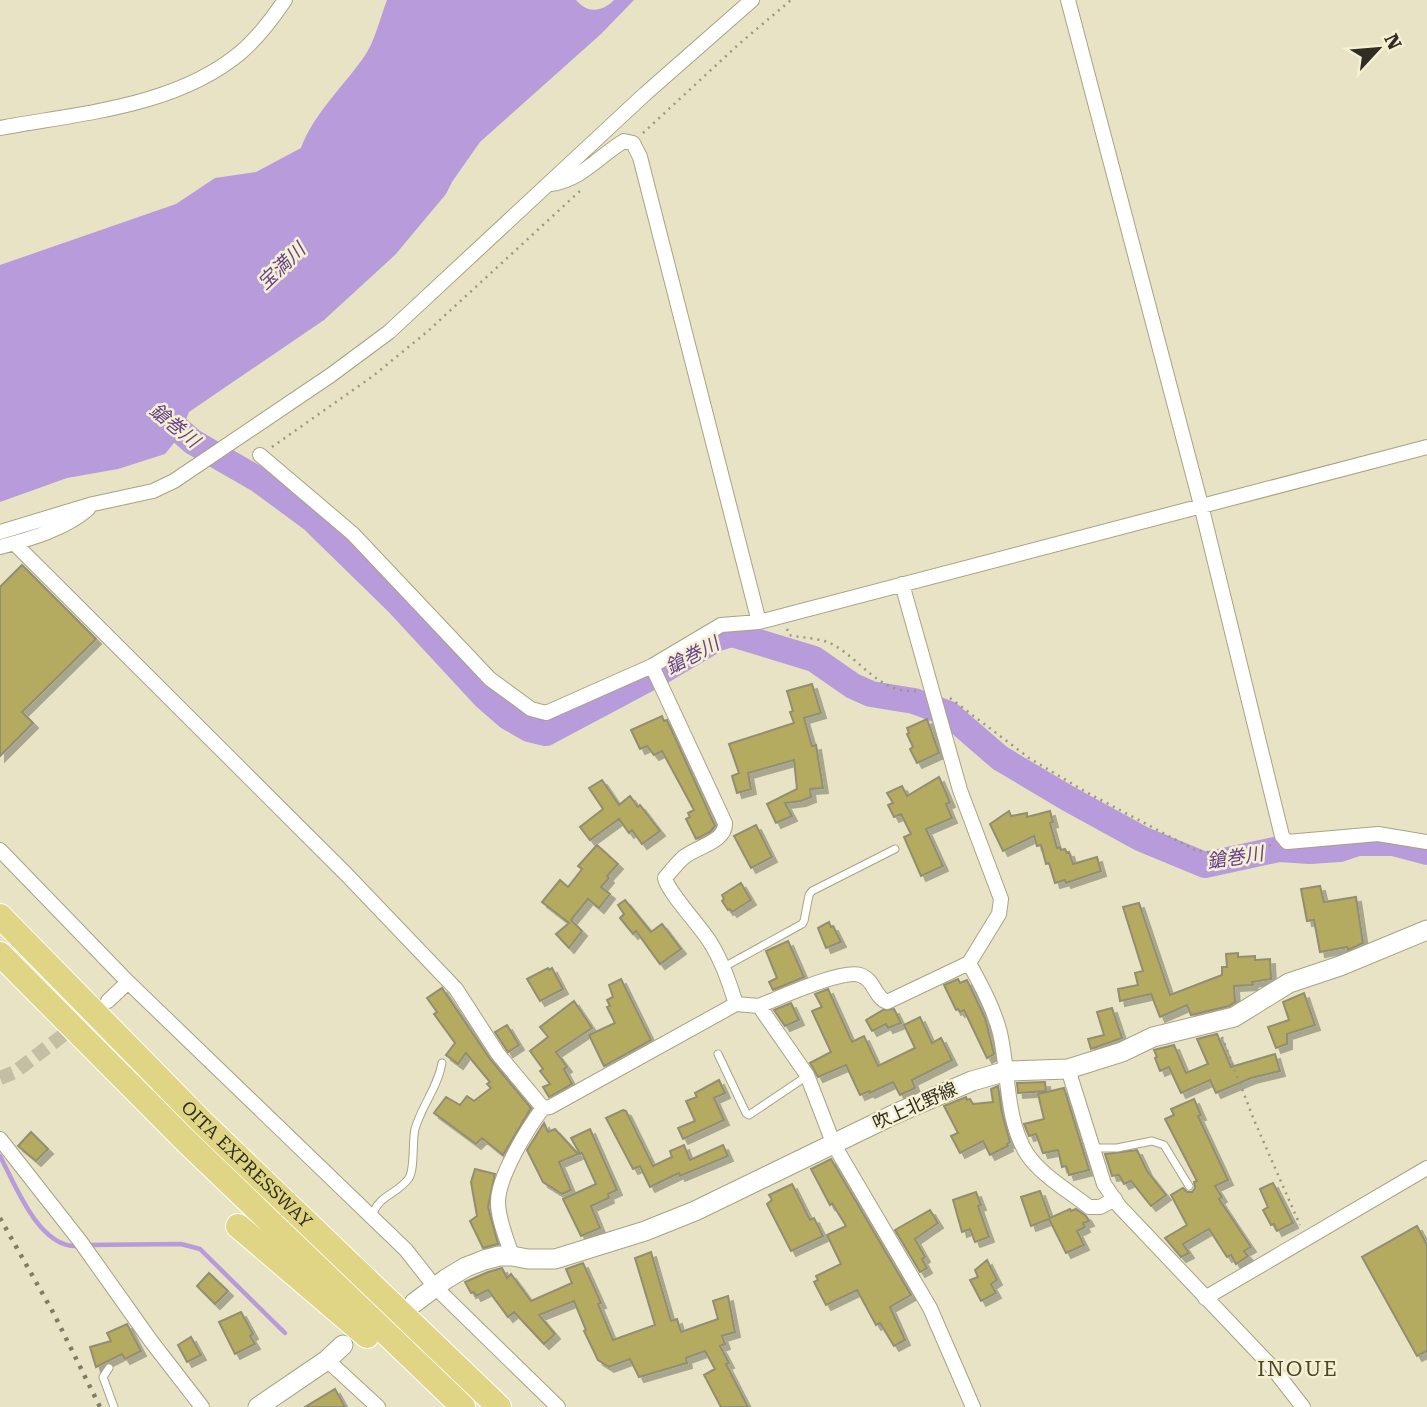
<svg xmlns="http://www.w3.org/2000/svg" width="1427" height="1407" font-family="'Roboto Serif','Noto Sans JP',serif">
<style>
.water{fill:#b89bdb}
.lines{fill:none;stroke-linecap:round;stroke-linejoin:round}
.stream{stroke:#b89bdb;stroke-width:4.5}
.river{stroke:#b89bdb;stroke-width:26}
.building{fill:#b4aa61;stroke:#928e71;stroke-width:2;filter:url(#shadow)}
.minor-tunnel{stroke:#c2bfa4;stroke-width:14;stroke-dasharray:14 7;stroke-linecap:butt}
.service-casing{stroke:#a7a385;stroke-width:9}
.minor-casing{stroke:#a7a385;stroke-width:16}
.secondary-casing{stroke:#a7a385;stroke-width:21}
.motorway-casing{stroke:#fff;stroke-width:26}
.path{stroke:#9b9881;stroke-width:2.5;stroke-dasharray:2 5;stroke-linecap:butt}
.service{stroke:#fff;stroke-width:7}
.minor{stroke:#fff;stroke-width:14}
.secondary{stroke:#fff;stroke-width:19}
.motorway{stroke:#dfd585;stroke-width:24}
.rail{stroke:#7f7c68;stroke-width:4.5;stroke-dasharray:3.5 7;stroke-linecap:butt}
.labels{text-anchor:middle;stroke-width:5;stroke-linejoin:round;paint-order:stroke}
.street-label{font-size:18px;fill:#302e22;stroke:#f4f0d1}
.water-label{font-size:19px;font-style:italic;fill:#67418d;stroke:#f4f0d1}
.quarter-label{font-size:21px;letter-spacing:2px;fill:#4a462c;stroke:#f4f0d1}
</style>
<defs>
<filter id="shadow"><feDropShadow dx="5" dy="5" stdDeviation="0" flood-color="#0004"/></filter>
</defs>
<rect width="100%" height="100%" fill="#e7e3c4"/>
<path class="water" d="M387,0H576C588,14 602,12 614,0H634L601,34L480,142L452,182L446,194L395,255L324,320L189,412L186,419L190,423L165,454L118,469L67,478L0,502V265L176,204L215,178L256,172L301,148C314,113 343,87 364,57C375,41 380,18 387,0Z"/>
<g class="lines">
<path class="stream" d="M0,1156C15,1184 39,1249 78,1246
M87,1245L181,1244L200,1249L285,1333"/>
<path class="river" d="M155,409L193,442L259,480L312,519L398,603L485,697L508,717L529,729L546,733L657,674L718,638L732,634L814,659L853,686L871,694L914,701L949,714L1000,758L1069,799L1142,839L1205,865L1279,849L1310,851L1340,849L1358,843H1393L1427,852"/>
</g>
<path class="building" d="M22,565L96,639L22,712L33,723L0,756V587Z
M812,684L821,713L804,718L812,746L816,745L823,788L810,789L811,797L801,801L785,803L792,816L776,823L767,804L797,789L794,760L748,773L751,789L737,793L732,776L739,773L729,744L794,723L790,712L793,711L787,691Z
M662,716L664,721L667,720L715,826L710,832L696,839L686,819L690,817L688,813L694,810L662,751L654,755L647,746L640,749L631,730Z
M927,719L939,753L917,763L910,749L913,747L907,734L909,733L907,728Z
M939,777L950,802L946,804L952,818L926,829L943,866L921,876L904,837L911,834L901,814L894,817L888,805L893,803L887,793L902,786L907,796Z
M602,780L619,805L630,796L638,807L640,805L660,831L642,844L632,830L629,833L619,819L590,840L580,827L603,809L589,788Z
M1009,811L1011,816L1027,813V817L1050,811L1053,822L1050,823L1057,848L1060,847L1061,850L1065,849L1067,853L1069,852L1073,864L1097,857L1101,871L1066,883L1065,880L1055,883L1049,863L1046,864L1041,845L1037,846L1034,836L1003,851L990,824Z
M756,825L772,857L751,868L734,836Z
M597,845L618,864L607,876L609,878L601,887L610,894L599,908L588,899L571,920L582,931L569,948L556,934L569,923L542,902L560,880L568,887L582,869L578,866Z
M741,883L751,900L732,912L730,909L728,910L722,901L724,899L722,895Z
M1320,886L1324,902L1356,897L1363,943L1348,950L1347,947L1320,952L1314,920L1307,921L1301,889Z
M625,900L651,932L662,924L681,949L660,964L636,931L633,934L620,918L624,914L618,905Z
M1139,903L1170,995L1222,975V967H1227L1226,954L1238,953V957L1255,956V960L1270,959L1271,979L1252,982L1253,985L1234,986L1235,1002L1229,1006L1191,1015L1187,1005L1160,1017L1151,994L1120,1001L1118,989L1138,985L1135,973L1143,971L1123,907Z
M829,922L831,927L833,926L841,942L826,948L818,928Z
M788,941L804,977L773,990L769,982L777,978L766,951Z
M548,968L549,970L552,968L563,989L540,1001L527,979Z
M621,979L651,1040L604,1066L589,1035L615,1023L607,1007L610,1006L607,1000L613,997L609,985Z
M958,979L960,983L967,980L985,1018L994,1054L987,1058L964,1010L960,1012L958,1009L956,1010L944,985Z
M442,988L490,1059L531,1108L503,1155L482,1138L476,1144L434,1113L446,1097L460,1105L467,1096L474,1101L491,1088L487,1084L490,1082L466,1053L458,1064L446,1055L455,1043L434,1014L437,1012L427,998Z
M828,989L852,1042L864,1036L878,1066L915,1048L904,1025L920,1017L932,1043L941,1038L952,1060L912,1080L915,1088L900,1095L893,1082L870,1093L869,1091L860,1095L846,1065L818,1077L810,1063L831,1052L812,1011L822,1007L815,994Z
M1304,993L1315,1025L1287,1034V1044L1276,1048L1268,1027L1289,1020L1283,1002Z
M574,1001L592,1028L556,1052L567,1067L564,1069L572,1084L549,1097L543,1087L550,1084L540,1071L543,1069L530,1051L548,1037L540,1027Z
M791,1003L799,1020L785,1026L774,1010Z
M1112,1008L1122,1038L1091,1049L1088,1039L1104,1035L1097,1012Z
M894,1009L901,1023L888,1028L886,1024L872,1031L866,1020L883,1010Z
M507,1025L519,1045L508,1052L495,1032Z
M1217,1034L1231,1067L1275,1054L1280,1071L1251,1078L1216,1093L1210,1080L1181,1093L1169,1067L1160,1071L1155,1058L1157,1057L1154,1050L1174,1045L1186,1073L1208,1064L1197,1039Z
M719,1080L725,1093L714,1098L724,1120L683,1139L678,1128L695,1121L686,1101L697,1097L695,1093Z
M1045,1082L1046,1091L1018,1093L1017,1083Z
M998,1086L1002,1113L1010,1142L1007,1144L1008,1146L990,1155L983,1141L960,1153L951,1136L958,1133L944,1106L966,1097L967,1100L970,1099L973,1104L993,1102L991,1089Z
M1064,1088L1089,1170L1069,1175L1066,1166L1062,1167L1058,1150L1043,1153L1036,1134L1029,1136L1024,1124L1044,1119L1038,1094Z
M1194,1099L1201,1115L1198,1116L1228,1180L1215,1186L1222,1197L1219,1199L1251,1247L1244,1251L1248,1256L1236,1264L1231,1255L1227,1257L1209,1229L1183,1244L1189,1253L1181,1257L1165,1238L1187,1225L1171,1195L1183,1188L1187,1192H1192L1195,1188L1194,1182L1197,1181L1165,1119L1174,1115L1171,1109Z
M623,1110L626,1111L653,1166L672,1157L670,1151L684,1145L690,1160L723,1145L728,1156L680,1176L679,1173L650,1187L640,1166L633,1169L606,1118Z
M544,1123L548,1132L555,1129L578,1154L559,1162L571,1190L562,1194L543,1182L527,1150Z
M590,1129L617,1190L608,1194L609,1198L591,1206L600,1228L581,1236L563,1199L596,1184L582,1153L580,1154L571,1138Z
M31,1132L48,1149L36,1161L18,1146Z
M1137,1150L1147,1171L1166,1195L1151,1206L1131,1181L1124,1184L1119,1175L1112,1176L1105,1154Z
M831,1159L911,1295L890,1307L905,1340L894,1346L880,1323L876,1325L857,1290L826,1305L814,1282L818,1280L816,1276L841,1264L827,1235L846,1226L832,1203L830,1205L811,1169Z
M475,1169L495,1174L488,1207L498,1244L483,1248L470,1221L477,1216L471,1182Z
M1273,1183L1293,1223L1277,1231L1274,1224L1271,1225L1263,1210L1268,1207L1260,1189Z
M792,1184L810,1220L814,1218L823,1236L791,1251L767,1204L772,1200L769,1195Z
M1040,1191L1050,1218L1070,1209L1071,1211L1076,1209L1086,1216L1089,1221L1083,1223L1085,1227L1077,1231L1084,1245L1066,1253L1049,1219L1031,1226L1021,1197Z
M976,1192L981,1205L978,1206L989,1237L975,1242L970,1229L962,1232L953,1200Z
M930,1210L938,1223L915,1239L925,1257L922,1259L927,1268L920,1272L895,1230Z
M1417,1226L1427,1245V1351L1417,1356L1362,1257Z
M651,1252L671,1321L677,1319L681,1332L718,1319L713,1301L728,1296L735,1332L722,1336L725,1344L720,1346L729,1363L726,1364L748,1407H721L704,1375L715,1369L705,1351L686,1358L687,1363L639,1377L630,1359L609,1367L598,1360L584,1331L586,1330L574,1301L539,1315L555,1334L544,1344L514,1312L508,1317L488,1290L476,1296L474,1292L471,1293L465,1282L488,1272L502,1268L507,1278L511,1274L531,1301L572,1283L566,1269L583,1263L601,1303L598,1304L613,1340L655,1325L635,1258Z
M987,1260L997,1280L991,1284L996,1293L981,1301L970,1280L978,1277L975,1270Z
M209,1273L228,1291L215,1304L197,1286Z
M241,1312L253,1334L250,1336L255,1344L235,1354L219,1322Z
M127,1324L141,1351L125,1359L122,1354L96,1367L90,1347L111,1341L107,1333Z
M191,1337L201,1355L187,1362L178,1345Z
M335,1389L345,1407H305Z"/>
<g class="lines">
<path class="minor-tunnel" d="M0,1078L15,1072L79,1023"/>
<g class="service-casing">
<path id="service" d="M724,967L802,924L804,921L809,895L812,891L895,849
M718,1054L746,1113L749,1115L807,1076
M1094,1148H1117L1152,1141L1164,1145L1189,1186
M372,1216C379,1194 397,1195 409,1178C415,1168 412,1141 415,1129C422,1105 438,1087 442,1063
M109,1368L103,1377L114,1407"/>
</g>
<g class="minor-casing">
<path id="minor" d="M1068,0L1201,505L1282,836L1287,842L1378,834L1427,842
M0,128C80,113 175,107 240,53C258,38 272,19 285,0
M551,184C581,180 599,156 624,141L633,143L640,157L759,622
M260,455L353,534L490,679L531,709L546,713L652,666L721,625L759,622L1427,447
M0,532L93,504L153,491L174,481L331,375L389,332L645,94L752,0
M14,543L346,874L456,989L498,1054L543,1108L550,1107L736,1004L759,1006L807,1075L834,1145L930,1308L973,1407
M0,547C30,539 65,529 88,509
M902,584L960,790L1001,899L999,914L969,963C981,985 994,1009 1000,1033C1009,1071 1005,1119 1027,1154C1041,1175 1069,1191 1089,1207H1100L1115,1199
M652,666L725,823C726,842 696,847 684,857C677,863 671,871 665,878C667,891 701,927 710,942C722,961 729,982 736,1004
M0,850L128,982L406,1250L435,1287L558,1407
M108,1001L128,982
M759,1006C779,998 842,969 860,975C875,980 874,997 887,1002L969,963
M1068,1069L1104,1184L1119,1206L1271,1366L1303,1407
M0,1139L80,1241L151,1341L202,1407
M512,1256C507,1239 498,1220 498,1202C498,1177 527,1129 543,1108
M1205,1298L1427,1168
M327,1360L378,1407"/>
</g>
<g class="secondary-casing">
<path id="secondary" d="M414,1303L446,1279L466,1267L484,1260L499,1256H512L528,1259H555L645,1231L695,1211L897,1113L972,1081L1007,1071L1068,1069L1122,1052L1153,1037L1234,1017L1289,983L1340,966L1427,930
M258,1407L327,1360L343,1345"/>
</g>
<g class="motorway-casing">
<g id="motorway">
<path id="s1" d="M0,916L203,1123L499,1407"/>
<path d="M0,954L186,1141L463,1407"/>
<path d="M238,1226L367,1336"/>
</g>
</g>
<path class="path" d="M643,133L739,44L791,0
M272,447L373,376L428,331L581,190
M787,629L789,635C802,638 820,638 832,644C862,660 879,694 917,691
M950,698L1029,758L1086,792L1197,851L1218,853L1272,845
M1222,1037L1254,1120L1300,1225"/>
<use href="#service" class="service"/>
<use href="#minor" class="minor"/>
<use href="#secondary" class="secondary"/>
<use href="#motorway" class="motorway"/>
<path class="rail" d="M0,1218L54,1314L100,1407"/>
</g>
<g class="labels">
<g class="street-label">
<text transform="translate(915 1106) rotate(-24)" y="6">吹上北野線</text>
<text dy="6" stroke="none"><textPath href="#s1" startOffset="350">OITA EXPRESSWAY</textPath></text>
</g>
<g class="water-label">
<text transform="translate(281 266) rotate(-44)" y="7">宝満川</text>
<text transform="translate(175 425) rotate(39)" y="7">鎗巻川</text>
<text transform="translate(692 655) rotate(-28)" y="7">鎗巻川</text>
<text transform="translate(1235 857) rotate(-9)" y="7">鎗巻川</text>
</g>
<g class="quarter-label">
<text x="1298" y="1376">INOUE</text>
</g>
</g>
<g transform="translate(1378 49) rotate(64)" stroke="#f4f0d1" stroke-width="5" paint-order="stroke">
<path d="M0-5L12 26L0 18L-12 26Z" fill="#302e22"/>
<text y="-10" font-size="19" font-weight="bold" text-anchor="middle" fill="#302e22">N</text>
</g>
</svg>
